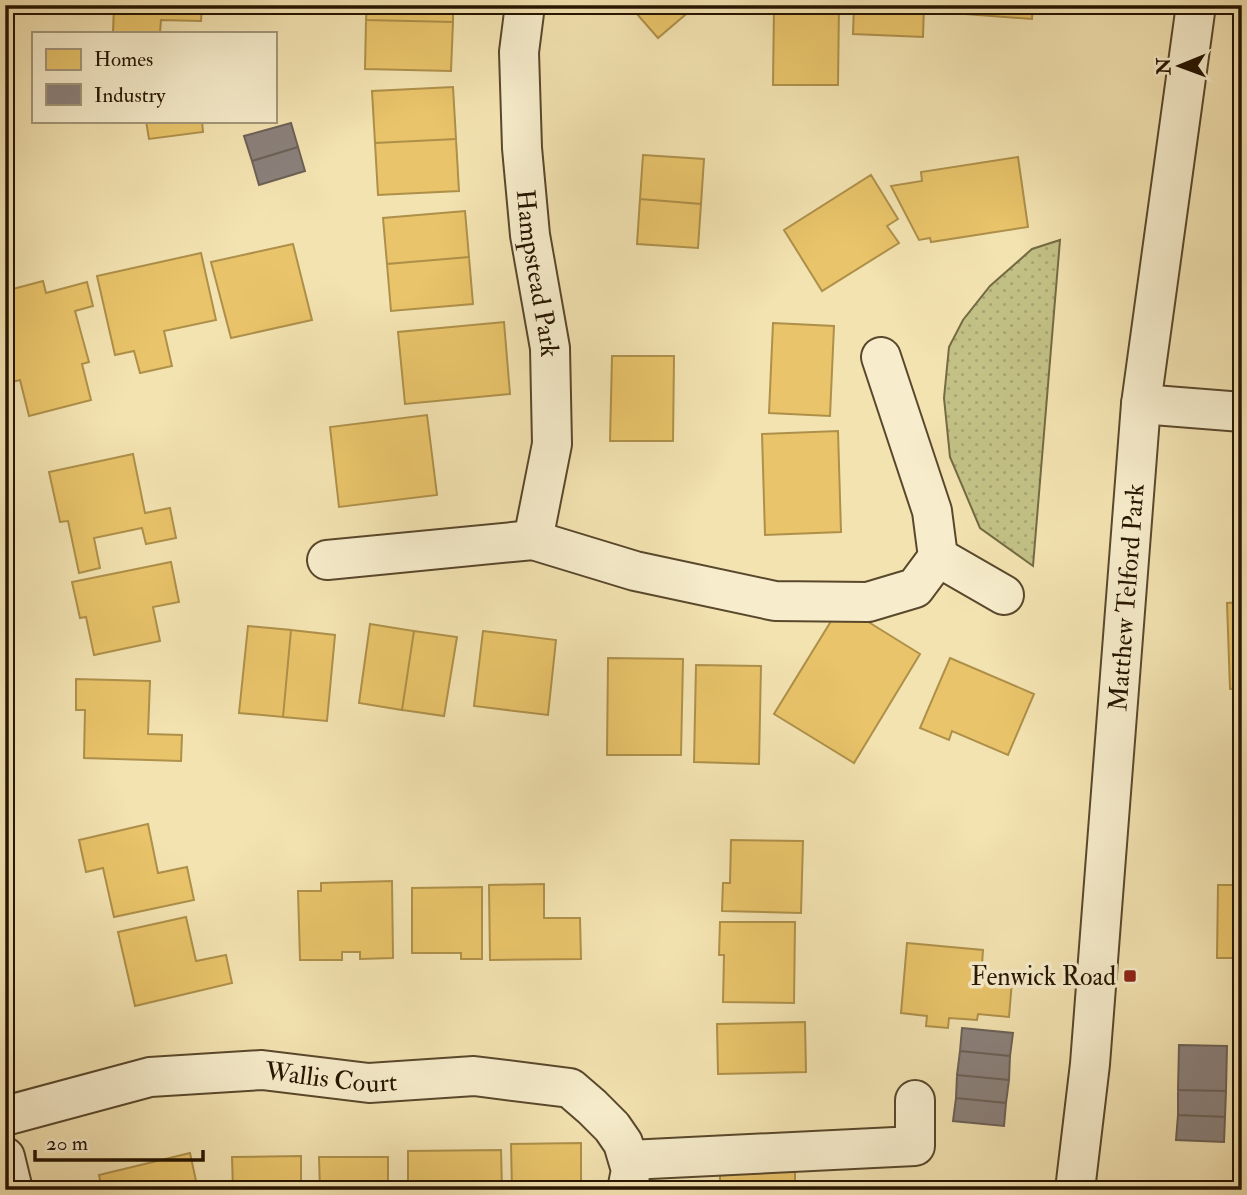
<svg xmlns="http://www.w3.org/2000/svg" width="1247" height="1195" font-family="'IM FELL Double Pica',serif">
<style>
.grass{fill:url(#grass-dots);stroke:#746b43;stroke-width:2}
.homes{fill:#e9c46a;stroke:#ae904a;stroke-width:2}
.industry{fill:#8a817c;stroke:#6c6157;stroke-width:2}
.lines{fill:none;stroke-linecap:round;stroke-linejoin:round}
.street-casing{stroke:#59482c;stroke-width:42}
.street{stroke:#f7edcc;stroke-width:38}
.poi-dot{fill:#8f2418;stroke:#f7edcc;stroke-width:2.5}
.labels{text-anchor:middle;stroke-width:7;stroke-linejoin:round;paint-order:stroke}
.street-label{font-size:26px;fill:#261500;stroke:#f7edcc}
.poi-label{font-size:26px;fill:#261500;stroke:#f7edcc;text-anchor:end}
</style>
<defs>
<pattern id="grass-dots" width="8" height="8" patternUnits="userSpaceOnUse" patternTransform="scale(1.75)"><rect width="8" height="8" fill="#c3c186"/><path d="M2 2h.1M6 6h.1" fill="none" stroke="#a7a572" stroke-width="1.8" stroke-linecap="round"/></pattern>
</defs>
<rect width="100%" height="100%" fill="#f3e3b1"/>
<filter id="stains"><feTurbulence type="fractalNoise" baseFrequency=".00286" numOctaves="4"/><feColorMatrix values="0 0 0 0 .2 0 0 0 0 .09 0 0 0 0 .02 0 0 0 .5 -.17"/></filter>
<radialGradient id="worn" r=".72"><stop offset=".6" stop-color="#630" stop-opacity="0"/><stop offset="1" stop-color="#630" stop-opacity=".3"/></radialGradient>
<path class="grass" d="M1060,240L1033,566L980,528L950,457L944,398L949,347L963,320L990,286L1032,249Z"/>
<path class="homes" d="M114,5H202L201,21L161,20L160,33H113Z
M367,5H453V22L366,20Z
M629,5H689L692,9L658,38Z
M774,5H839L838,85H773Z
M854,5H924L923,37L853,34Z
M939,5H1033L1032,19L939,12Z
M366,20L453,22L451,71L365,69Z
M453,87L456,139L375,143L372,91Z
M146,121H202L203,132L149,139Z
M456,139L459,191L378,195L375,143Z
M643,155L704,159L701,204L640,199Z
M1018,157L1028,227L931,242L930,238L919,240L891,186L922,181L921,172Z
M871,175L898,219L887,226L899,243L822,291L784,230Z
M640,199L701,204L698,248L637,244Z
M465,211L469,257L387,264L383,218Z
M293,244L312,320L231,338L211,262Z
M201,253L216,320L164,331L172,366L140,373L134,351L115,355L97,276Z
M469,257L473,304L391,311L387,264Z
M43,281L46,293L87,282L93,306L75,311L89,362L82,364L91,400L29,416L20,380L12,382L5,357V291Z
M504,322L510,394L405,404L398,332Z
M773,323L834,326L830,416L769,413Z
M612,356H674L673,441H610Z
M427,415L437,495L339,507L330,427Z
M838,431L841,532L765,535L762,434Z
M133,454L145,513L170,508L176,538L146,544L142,528L94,538L100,568L79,573L68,521L60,522L49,472Z
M171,562L179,602L153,607L160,641L94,655L86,617L80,618L72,582Z
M1242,602V688L1230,689L1227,603Z
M841,605L920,654L854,763L774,714Z
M370,624L414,631L402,710L359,703Z
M248,626L291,630L283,717L239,713Z
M291,630L335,635L327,721L283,717Z
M414,631L457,637L444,716L402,710Z
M483,631L556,640L548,715L474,706Z
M608,658L683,659L681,755H607Z
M950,658L1034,694L1008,755L952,731L949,740L920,728Z
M696,665L761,666L759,764L694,762Z
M76,679L150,681L148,734L182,735L181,761L84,758L85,710H76Z
M148,824L158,873L187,867L194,900L114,917L103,868L86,872L79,840Z
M731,840L803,841L801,913L722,911L723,883H730Z
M392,881L393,958L360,959V952H342V960H300L298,891H321V883Z
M544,884V918H580L581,959L490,960L489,885Z
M1218,885H1242V958H1217Z
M482,887V959H461V953H412V888Z
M186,917L196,961L226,955L232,983L135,1006L118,932Z
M720,922H795L794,1003L723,1002L724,955H719Z
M907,943L983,950L981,979L1012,981L1009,1017L978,1014L977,1020L949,1018L948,1028L926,1026L927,1016L901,1013Z
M805,1022L806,1072L718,1074L717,1024Z
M581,1143V1190H512L511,1144Z
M501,1150L502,1190H408V1151Z
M190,1153L198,1190H102L99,1175Z
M301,1156V1190H233L232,1157Z
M319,1157H388V1190H320Z
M720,1168L795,1169V1190H720Z"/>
<path class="industry" d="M291,123L298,147L252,161L244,136Z
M298,147L305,171L259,185L252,161Z
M962,1028L1013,1033L1010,1056L960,1051Z
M1179,1045L1227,1046L1226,1091L1178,1090Z
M960,1051L1010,1056L1009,1080L957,1075Z
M957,1075L1009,1080L1006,1103L956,1098Z
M1178,1090L1226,1091L1225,1117L1178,1115Z
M956,1098L1006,1103L1004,1126L953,1121Z
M1178,1115L1225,1117L1224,1142L1176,1140Z"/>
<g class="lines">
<g class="street-casing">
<g id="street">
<path id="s1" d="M525,5L519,52L522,148L530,235L550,348L552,444L533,540"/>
<path d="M1141,404L1242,412"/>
<path d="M938,557L1004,595"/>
<path d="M327,560L533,540L635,571L775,601L868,602L915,588L938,557L932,511L881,357"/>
<path id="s2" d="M5,1116L150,1077L262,1070L369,1083L474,1076L570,1088L592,1107L612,1127L623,1143L631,1170L627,1190"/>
<path d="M5,1157L13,1190"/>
<path d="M629,1160L915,1146V1100"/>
<path id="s3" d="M1075,1190L1090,1064L1141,404L1196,5"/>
</g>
</g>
<use href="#street" class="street"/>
</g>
<rect class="poi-dot" x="1123" y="969" width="14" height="14" rx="3.5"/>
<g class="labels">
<g class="street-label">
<text dy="9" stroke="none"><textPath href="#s1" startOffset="270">Hampstead Park</textPath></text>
<text dy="9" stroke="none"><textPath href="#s3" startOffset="595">Matthew Telford Park</textPath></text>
<text dy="9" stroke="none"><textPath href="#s2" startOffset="332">Wallis Court</textPath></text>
</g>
<g class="poi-label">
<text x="1116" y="985">Fenwick Road</text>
</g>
</g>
<rect width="1247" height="1195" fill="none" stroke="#f3e3b1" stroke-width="28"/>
<rect x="7" y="7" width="1233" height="1181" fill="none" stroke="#261500" stroke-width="3.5"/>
<rect x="14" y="14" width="1219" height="1167" fill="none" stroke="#261500" stroke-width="2"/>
<rect x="32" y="32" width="245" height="91" fill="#f7edcc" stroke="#a3977a" stroke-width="2"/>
<rect x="46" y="49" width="35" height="21" fill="#e9c46a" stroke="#a3977a" stroke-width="2"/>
<text x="94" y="66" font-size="21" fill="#261500">Homes</text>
<rect x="46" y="84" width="35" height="21" fill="#8a817c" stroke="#a3977a" stroke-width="2"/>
<text x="94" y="102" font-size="21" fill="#261500">Industry</text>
<g transform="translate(1180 66) rotate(269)" stroke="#f7edcc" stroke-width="5" paint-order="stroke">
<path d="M0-5L12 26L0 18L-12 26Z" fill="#261500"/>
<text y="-10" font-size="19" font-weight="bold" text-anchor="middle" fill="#261500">N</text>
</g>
<path d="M35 1150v10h168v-10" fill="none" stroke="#261500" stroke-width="3.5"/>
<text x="46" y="1150" font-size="21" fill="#261500" stroke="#f7edcc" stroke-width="5" paint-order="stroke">20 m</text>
<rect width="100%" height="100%" filter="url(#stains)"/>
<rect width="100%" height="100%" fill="url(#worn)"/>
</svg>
